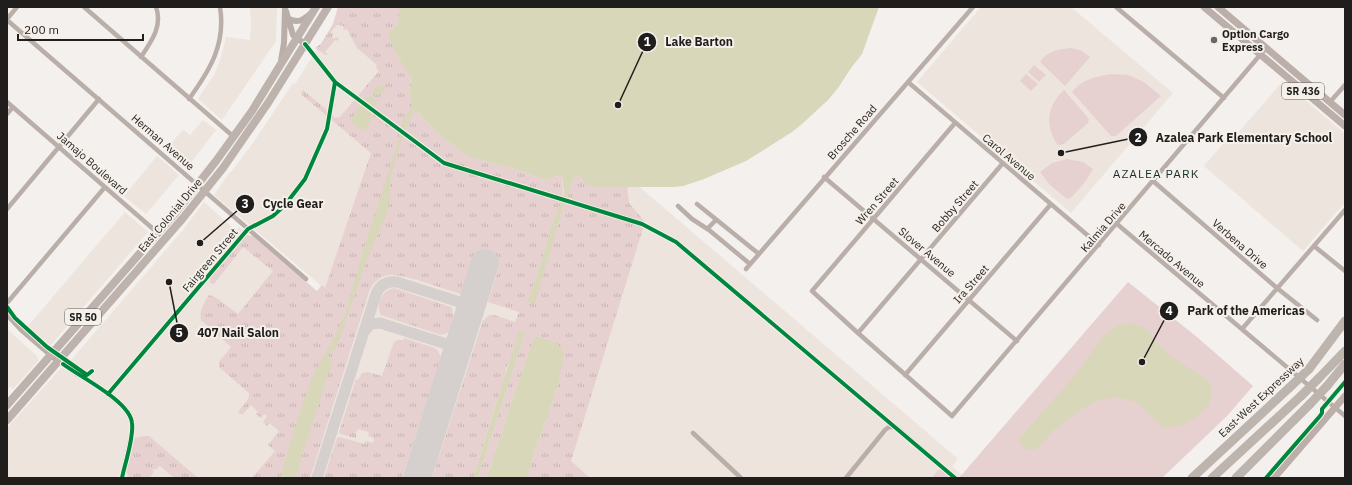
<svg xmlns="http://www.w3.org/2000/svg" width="1352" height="485" font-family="'IBM Plex Sans',sans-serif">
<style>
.built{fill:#ece4dd}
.grass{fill:url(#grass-tufts)}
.park{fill:#e6d1d0}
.water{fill:#d8d7ba}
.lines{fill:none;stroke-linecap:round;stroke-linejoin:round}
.taxiway{stroke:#d5d0ce;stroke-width:11}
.runway{stroke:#d5d0ce;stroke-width:28}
.minor{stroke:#baaea9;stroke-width:4.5}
.tertiary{stroke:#baaea9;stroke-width:6}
.primary{stroke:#bcafaa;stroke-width:7}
.trunk{stroke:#bdb2ac;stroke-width:8}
.motorway{stroke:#beb4ae;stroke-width:9}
.motorway-bridge{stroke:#beb4ae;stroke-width:9}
.cycleway-casing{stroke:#f6f0eb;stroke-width:6}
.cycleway{stroke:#00873e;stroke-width:4}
.poi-dot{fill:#6a6866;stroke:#f6f0eb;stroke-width:1.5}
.labels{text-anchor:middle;stroke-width:4;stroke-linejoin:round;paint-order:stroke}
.shield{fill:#f6f0eb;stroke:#605d5a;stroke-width:1}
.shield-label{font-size:10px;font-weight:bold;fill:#201e1c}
.poi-label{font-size:11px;font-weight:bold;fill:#201e1c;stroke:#f6f0eb;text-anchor:start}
.street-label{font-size:11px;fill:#201e1c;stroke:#f6f0eb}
.neighbourhood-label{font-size:12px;letter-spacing:1px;fill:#11322b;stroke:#f6f0eb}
.leader{fill:none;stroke:#201e1c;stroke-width:1.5}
.callout-dot{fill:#201e1c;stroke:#f6f0eb;stroke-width:1.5}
.mark-label{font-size:12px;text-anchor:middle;font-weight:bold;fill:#fff}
.callout-label{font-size:12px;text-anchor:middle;font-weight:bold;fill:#201e1c;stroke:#f6f0eb;stroke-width:4;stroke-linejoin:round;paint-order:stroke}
</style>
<defs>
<pattern id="grass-tufts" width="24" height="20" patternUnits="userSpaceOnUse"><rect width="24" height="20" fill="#e6d1d0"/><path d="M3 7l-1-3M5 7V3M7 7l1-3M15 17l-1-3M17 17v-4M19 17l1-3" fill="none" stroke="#c5b3b2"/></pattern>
</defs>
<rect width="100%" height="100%" fill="#f3f0ee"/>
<path class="built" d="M277,7L276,41L222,120L198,99L215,73L221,58L226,37L250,40L251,24L250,8Z
M344,7H680L574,131L958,459L952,466L965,478H7V428L62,367L72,374L98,388L101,392L105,387L101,388L66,366L183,230L204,202L233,228L234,232L239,227L319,296L325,289L214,195L230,172H231L253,143L293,83L295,84Z
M981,7H1071L1173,93L1071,213L917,82Z
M1283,81L1345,134V202L1303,251L1204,166L1230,136L1233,139Z
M203,120L216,130L186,169L165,150L182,131L184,130L190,135Z
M157,156L179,175L146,214L124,196Z
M125,212L148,232L50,346L28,326Z
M7,329L38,357L37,358L39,360L13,389L10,386L7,390Z"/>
<path class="grass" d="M338,7H397L399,11L398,25L389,31L394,49L412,79L409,94L415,109L436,132L467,156L532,174C536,177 543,180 548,179C554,178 555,175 562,176L563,198L550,229L542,260L528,300C535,283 563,222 561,208L564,205L570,190L568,187L575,176L579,175C595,191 606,187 627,186L629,203L645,222L571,461L590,478H527L534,453L557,389L535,338L514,394L487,478H478L525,333L506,368L504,381L495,406L473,478H432L483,320H484L489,315H494L515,322L519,312L488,302L499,267L472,259L461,294C446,290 402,273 389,275C379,276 372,284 369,292L310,478H252L275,451L268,445L279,431L270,423L267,426L263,422L267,416L264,414L261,418L256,414L258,412L251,405L242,415L238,412C242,406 250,401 249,393L219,367V362L231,347L201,320C199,312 204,302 209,295L215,297L238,314L273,271L243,247L214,284L210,283V277L245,236L248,235L253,236L317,291L322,285L325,288L371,153L302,95L301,93L303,90L328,111L335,104L338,107L334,105L329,112L335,118L337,117L339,118L379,71L376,68L377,65L357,48L347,29L343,30L344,27L342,25L340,26L338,24L331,32L333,34L332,37L334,39L336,37L339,39L337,41L335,40L325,52L327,54L326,55L315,48L321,44L333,24Z
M394,288L451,307C455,313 453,327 448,332C445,335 441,335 438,334L381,315C375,305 382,290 394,288Z
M404,338L435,348L438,351L441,357L402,478H324L337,438L340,437L364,444L366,441L373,443L374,438L368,436L369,432L358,429L356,433V438H354L341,434L339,432L356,379L358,380L362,373L368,372L382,376L394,342L398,340H403Z
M143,436H149L198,478H174L160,466L155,470L154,469L152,470L154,472L150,477L152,478H129L126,471L132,442L135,438Z
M938,470H943L950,478H932Z"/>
<path class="park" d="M1072,48L1082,51L1090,57L1065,86L1040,62C1047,51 1059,49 1072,48Z
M1034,65L1046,75L1039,82L1028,72Z
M1026,74L1038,84L1031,91L1020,81Z
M1110,74L1128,75L1144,82L1161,96L1116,136H1111L1072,92C1081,80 1095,77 1110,74Z
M1064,90L1089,119L1088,123L1064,144L1058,145C1044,126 1047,106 1064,90Z
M1067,159L1083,162L1093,169L1085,182L1071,198L1067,199L1050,185L1040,172L1052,163Z
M1128,282L1197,337L1253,386L1227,416L1162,478H959Z"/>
<path class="water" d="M397,7H879L862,54L851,68L838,88L828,100L802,124L792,132L746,161L704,179L683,186L674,187H596L588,185L579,175L575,177L569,187L570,190L564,205L561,208L562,211L535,302L533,303L528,301V300L542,260L550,229L563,198L564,192L562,176C555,175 554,178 548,179C543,180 536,177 532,174L467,156L436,132L419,113L413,112L405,129L391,174L390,198L386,216L367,259L338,343L335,349L330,352L328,355L330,358L333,359L295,478H280L296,424L312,377L338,330L345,314L364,248L400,136C401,126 402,116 411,110V102L409,94L412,79C405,67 387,43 389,31L398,25L399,11Z
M382,85L385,86V90L378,95L373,94L372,92L375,88Z
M370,96L377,100V102L370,122L367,129H361L352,123L351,119L366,97Z
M1131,323L1144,327L1169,355L1209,381L1212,391L1209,405L1196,418L1182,425L1169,428L1162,427L1138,403L1118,397L1100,400L1082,409L1052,432L1040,447L1035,450H1027L1020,444L1019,439L1074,376L1104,336L1117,326Z
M520,330L524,331L525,333L478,478H473C489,428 503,379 520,330Z
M535,337H537C547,340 562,342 564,354L557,389L534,453L527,478H487L514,394Z"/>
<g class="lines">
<path class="taxiway" d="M364,331L371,324L380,323L459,348
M317,478L376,294C380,285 387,281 397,282L472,306"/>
<path class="runway" d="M417,478L485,263"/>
<path class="minor" d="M84,7L234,137
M1116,7L1224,98
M7,19L17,7
M7,20L306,279
M141,57C151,42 163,26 156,7
M908,82L1099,245
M189,99C210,70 226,44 220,7
M7,102L159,234
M1330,102L1345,85
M7,114L13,107
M955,123L812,291L858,333L952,416L1266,48
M824,177L1017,341
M1153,181L1277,288L1317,320
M697,204L759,254
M678,206L692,219L709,230L750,264
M7,209L99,99
M1117,224L1345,416
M707,229L716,220
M1314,246L1345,271
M746,269L973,7
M7,303L105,187
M1242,329L1345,210
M858,333L1003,163
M58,361L76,374L95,384L125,408L130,415L132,423V432L122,478
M905,375L1051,204
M108,394L248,229
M693,433L741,478
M846,478L885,430L889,427H896L955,478"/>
<path class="tertiary" d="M286,11L293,35L305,44
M289,19C298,23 302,21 310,14
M281,61L284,43L285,9
M7,314L22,330L58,361"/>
<path class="primary" d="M1204,7L1345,126
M1218,7L1345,115
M1274,478L1345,396"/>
<path class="trunk" d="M7,405L176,212L216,161L252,111L316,7
M7,420L183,218L223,168L268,103L328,7"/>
<path class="motorway" d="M1309,369L1345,321
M1318,379L1345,351
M1327,386L1345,364
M1192,478L1289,388
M1212,478L1301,396
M1236,478L1310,404"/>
<path class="motorway-bridge" d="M1289,388L1309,369
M1301,396L1318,379
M1310,404L1327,386"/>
<g class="cycleway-casing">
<path id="cycleway" d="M305,44L335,82L444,163L642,224L676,242L955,478
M7,307L15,318L47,347L87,375L92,371
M63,364C80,377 130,401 132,423C134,438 125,463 122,478
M108,394L248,229L273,216L285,205L305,179L327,129L335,82
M1266,478L1320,416L1322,413V409L1345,382"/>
</g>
<use href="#cycleway" class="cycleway"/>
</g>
<circle class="poi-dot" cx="1214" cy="40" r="4"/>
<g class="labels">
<g class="shield">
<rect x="1282" y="83" width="42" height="16" rx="3"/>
<rect x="65" y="309" width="36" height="16" rx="3"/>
</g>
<g class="shield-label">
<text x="1303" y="95">SR 436</text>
<text x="83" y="321">SR 50</text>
</g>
<g class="poi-label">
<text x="1222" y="38">Option Cargo<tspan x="1222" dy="13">Express</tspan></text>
</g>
<g class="street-label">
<text transform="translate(852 132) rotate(-49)" y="4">Brosche Road</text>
<text transform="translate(163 142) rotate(41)" y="4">Herman Avenue</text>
<text transform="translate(1009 157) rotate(40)" y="4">Carol Avenue</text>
<text transform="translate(92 163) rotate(41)" y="4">Jamajo Boulevard</text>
<text transform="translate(877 201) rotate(-49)" y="4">Wren Street</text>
<text transform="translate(955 206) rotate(-49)" y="4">Bobby Street</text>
<text transform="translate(170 215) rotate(-50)" y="4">East Colonial Drive</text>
<text transform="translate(1103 227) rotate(-49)" y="4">Kalmia Drive</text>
<text transform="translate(1240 244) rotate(41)" y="4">Verbena Drive</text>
<text transform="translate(927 252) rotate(40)" y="4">Slover Avenue</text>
<text transform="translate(1172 259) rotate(40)" y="4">Mercado Avenue</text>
<text transform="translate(210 260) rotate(-50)" y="4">Fairgreen Street</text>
<text transform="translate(971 284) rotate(-49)" y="4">Ira Street</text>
<text transform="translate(1261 397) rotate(-43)" y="4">East-West Expressway</text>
</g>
<g class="neighbourhood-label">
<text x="1156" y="178">AZALEA PARK</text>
</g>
</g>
<path class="leader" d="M618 105L647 42M1061 153L1138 137M200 243L245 204M1142 362L1169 311M169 282L179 333"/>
<g class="callout-dot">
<circle cx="618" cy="105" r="4"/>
<circle cx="1061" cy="153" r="4"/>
<circle cx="200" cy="243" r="4"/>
<circle cx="1142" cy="362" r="4"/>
<circle cx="169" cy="282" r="4"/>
<circle cx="647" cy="42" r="10"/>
<circle cx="1138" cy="137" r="10"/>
<circle cx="245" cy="204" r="10"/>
<circle cx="1169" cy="311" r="10"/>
<circle cx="179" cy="333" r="10"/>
</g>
<g class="mark-label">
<text x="647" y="46">1</text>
<text x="1138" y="142">2</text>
<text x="245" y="208">3</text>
<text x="1169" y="315">4</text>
<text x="179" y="337">5</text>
</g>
<g class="callout-label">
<text x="699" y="46">Lake Barton</text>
<text x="1244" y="142">Azalea Park Elementary School</text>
<text x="293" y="208">Cycle Gear</text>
<text x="1246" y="315">Park of the Americas</text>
<text x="238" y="337">407 Nail Salon</text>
</g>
<rect width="1352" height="485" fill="none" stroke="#201e1c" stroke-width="16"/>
<path d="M18 34v6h125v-6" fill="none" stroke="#201e1c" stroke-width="2"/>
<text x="24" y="34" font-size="12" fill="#201e1c" stroke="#f6f0eb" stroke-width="3" paint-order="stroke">200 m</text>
</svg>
